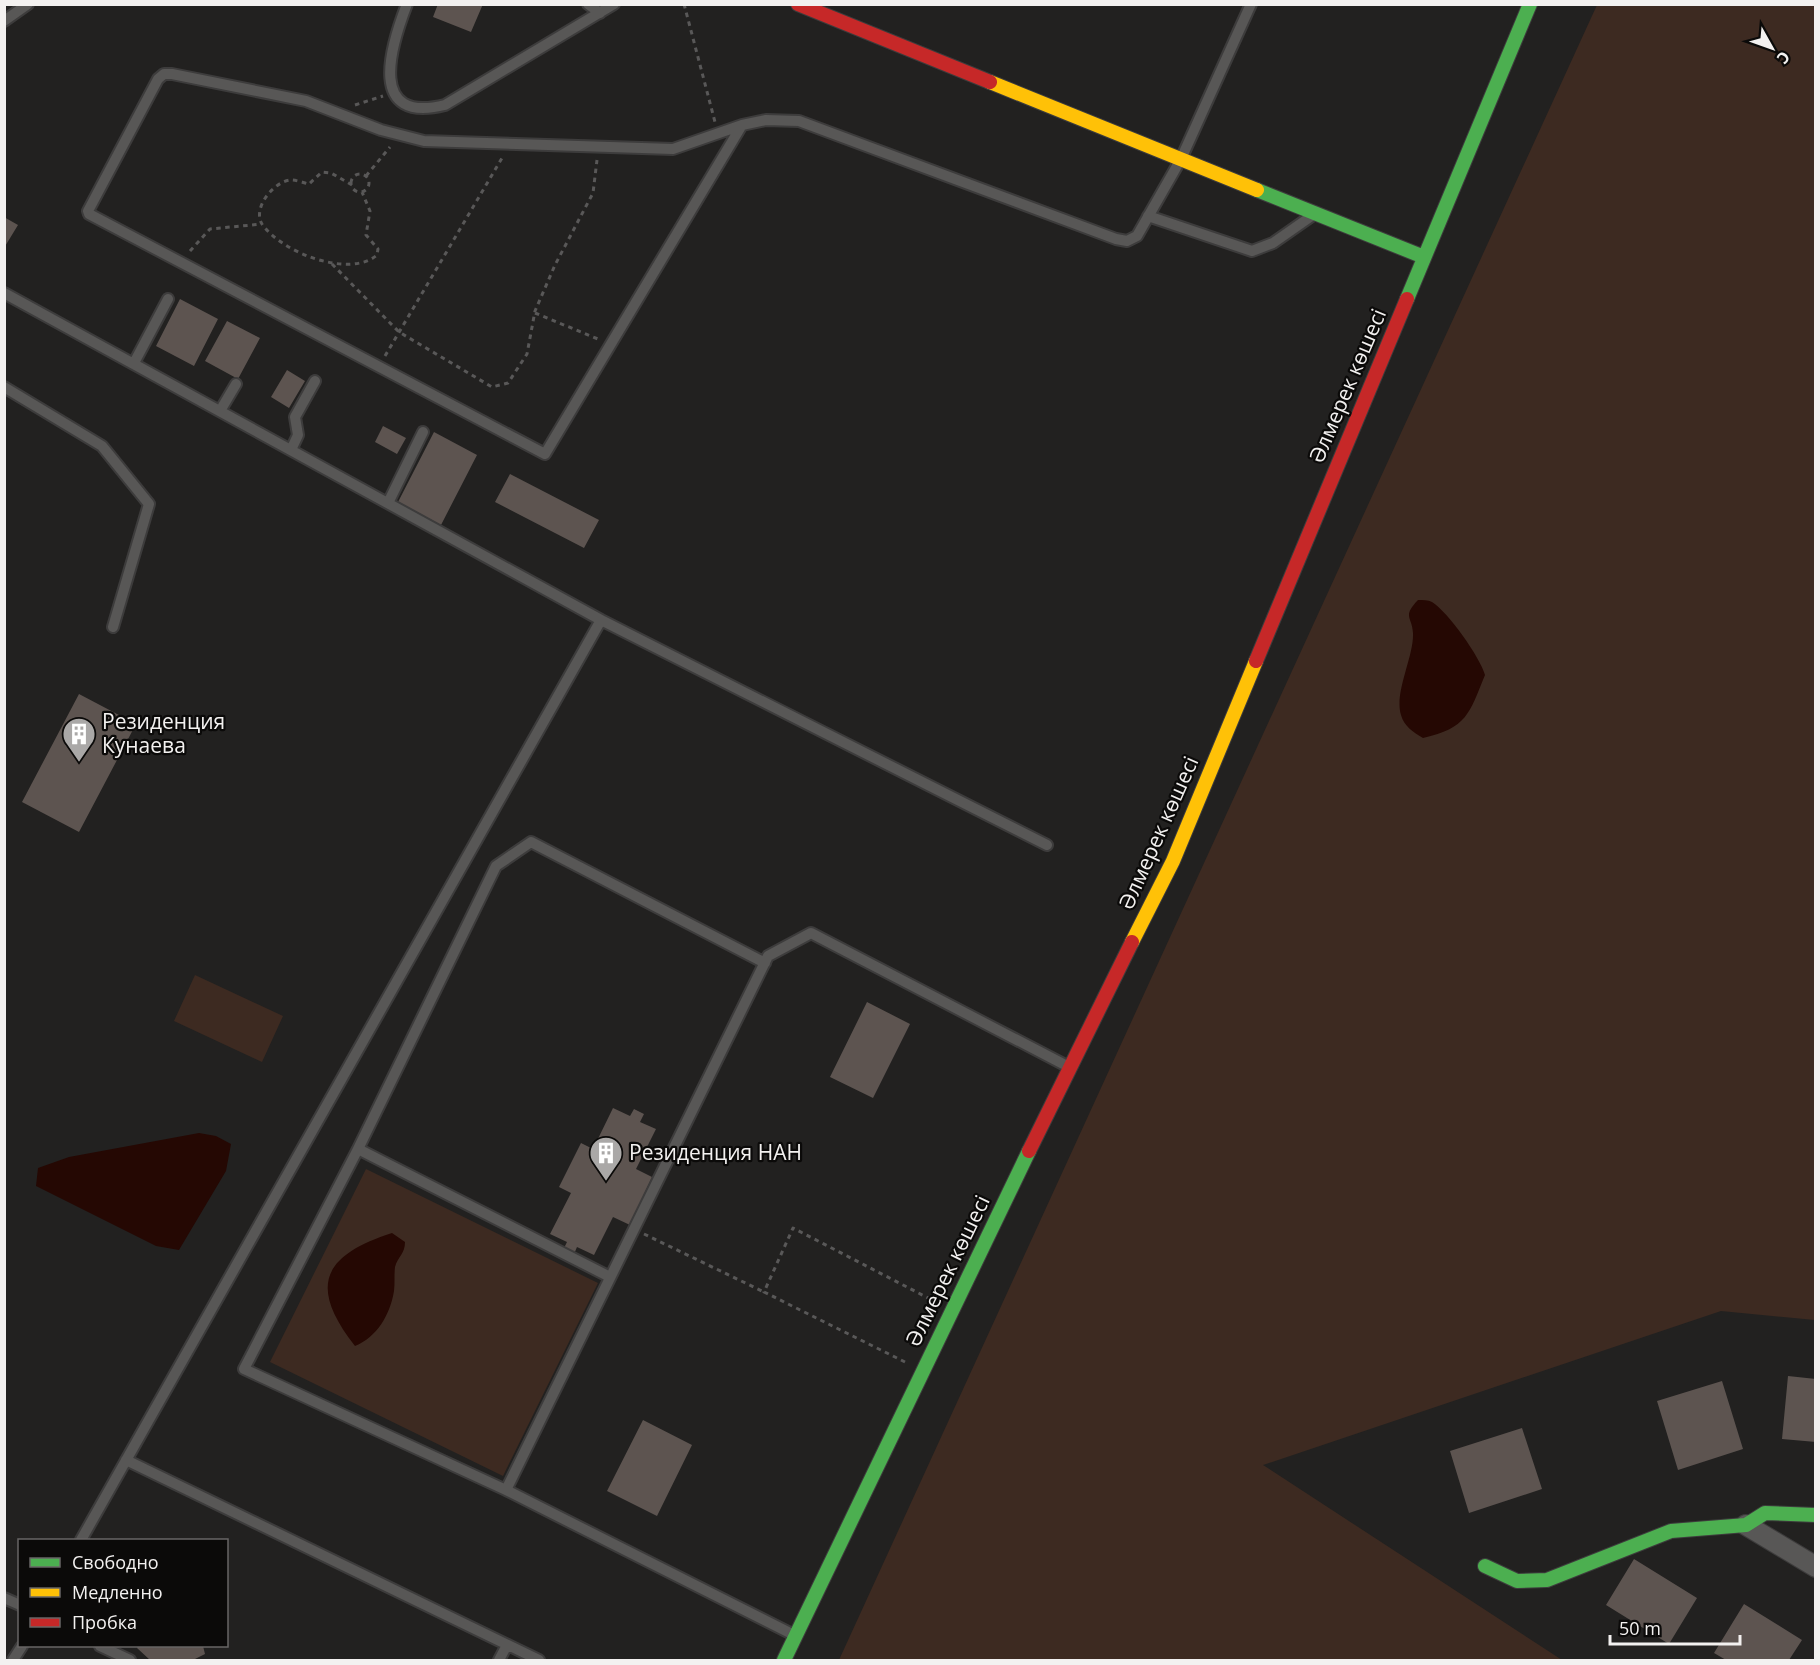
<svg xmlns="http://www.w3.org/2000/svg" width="1820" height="1665" font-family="'Open Sans',sans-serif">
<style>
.green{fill:#3d2a21}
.water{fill:#250803}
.building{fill:#5d5450}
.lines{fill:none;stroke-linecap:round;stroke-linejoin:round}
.lane-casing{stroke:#3d3c3c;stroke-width:14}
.street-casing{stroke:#3d3c3c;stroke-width:22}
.fast-casing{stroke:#3d3c3c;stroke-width:16}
.slow-casing{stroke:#3d3c3c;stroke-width:16}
.jam-casing{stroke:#3d3c3c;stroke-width:16}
.path{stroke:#595858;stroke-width:3;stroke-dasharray:4.5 4.5;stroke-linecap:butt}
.lane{stroke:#585756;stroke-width:10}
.street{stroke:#585756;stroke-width:20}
.fast{stroke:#4caf50;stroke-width:14}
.slow{stroke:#ffc107;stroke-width:14}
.jam{stroke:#c62828;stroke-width:14}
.labels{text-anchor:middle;stroke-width:4.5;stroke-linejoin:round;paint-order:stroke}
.street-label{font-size:21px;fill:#f3f1f0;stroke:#0b0a09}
.poi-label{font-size:21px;fill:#f3f1f0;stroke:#0b0a09;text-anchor:start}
</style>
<rect width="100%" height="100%" fill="#222120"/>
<path class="green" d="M1597,5H1815V1320L1721,1311L1263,1465L1562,1660H839Z
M195,975L283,1016L262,1062L174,1021Z
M366,1169L598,1283L503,1476L270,1362Z"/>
<path class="water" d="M1418,600C1423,600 1428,600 1432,602C1448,612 1480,657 1485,675C1469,714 1467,728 1423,738C1413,732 1404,726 1401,715C1394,692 1414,657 1413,633C1412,616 1402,617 1418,600Z
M199,1133L216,1136L231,1144L226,1171L179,1250L156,1246L36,1186L38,1168L69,1157Z
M392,1233L405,1242C405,1254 398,1256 395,1267C394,1275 395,1283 394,1291C390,1315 377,1337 355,1346C309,1287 321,1256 392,1233Z"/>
<path class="building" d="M438,4H483L471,32L433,17Z
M4,217L18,225L4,248Z
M180,299L218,319L194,366L156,346Z
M227,321L260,338L238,379L205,361Z
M287,370L305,381L289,408L271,397Z
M383,426L406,438L397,454L375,442Z
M434,432L477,455L441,525L398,502Z
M510,474L599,520L584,548L495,502Z
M79,694L136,724L79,832L22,802Z
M867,1002L910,1024L873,1098L830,1077Z
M613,1108L630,1116L634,1109L644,1114L640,1122L656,1129L636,1169L652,1177L630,1225L613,1217L594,1255L577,1247L574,1254L564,1248L567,1242L550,1234L571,1193L559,1187L581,1143L593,1149Z
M1788,1376L1816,1379V1442L1782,1439Z
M1722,1381L1743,1449L1678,1470L1657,1401Z
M643,1420L692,1445L657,1516L607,1491Z
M1522,1428L1542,1489L1469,1513L1450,1451Z
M1634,1559L1697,1598L1669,1644L1606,1605Z
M1744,1604L1802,1640L1789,1660H1726L1714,1653Z
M138,1646H203L205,1654L193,1660H150L137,1648Z"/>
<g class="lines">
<g class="lane-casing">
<path id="lane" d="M407,4C390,48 367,124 445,105L614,4
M588,4L600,13
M4,21L28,4
M742,125L545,454L89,214L88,211L158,79L164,74H172L306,101L381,130L424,141L673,149L742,125L766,120L799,121L1116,239L1127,241L1137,236L1181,159L1251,4
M1148,216L1252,251L1273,243L1313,215
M4,293L601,620
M134,363L168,299
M4,387L102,446L149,504L113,627
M220,411L236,384
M291,450L298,435L295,417L315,381
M388,503L423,432
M358,1149L496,866L531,842L765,963
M126,1460L539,1660
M506,1490L244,1369L358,1149L610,1277
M81,1540L601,620L1047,845
M4,1598L20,1605
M794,1635L506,1490L768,956L811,933L1069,1067
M100,1646L130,1660
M13,1660L22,1646
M499,1660L507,1645"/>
</g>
<g class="street-casing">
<path id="street" d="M1746,1525L1816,1567"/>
</g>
<g class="fast-casing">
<path id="fast" d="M1257,190L1424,257
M1407,299L1530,4
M1485,1566L1517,1581L1547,1580L1671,1531L1746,1525L1765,1513L1816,1515
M784,1660L1029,1151"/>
</g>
<g class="slow-casing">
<path id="slow" d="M990,82L1257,190
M1132,942L1173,861L1256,661"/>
</g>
<g class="jam-casing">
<path id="jam" d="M798,4L990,82
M1256,661L1407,299
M1029,1151L1132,942"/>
</g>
<path class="path" d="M684,4L715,122
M355,105L383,96
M351 183a9 9 0 1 1 18 0a9 9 0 1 1-18 0Z
M366,176L390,147
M352,185L331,173L322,172L309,184C304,183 297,180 291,180C274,181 252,208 262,224C281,252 349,279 377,255L378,249L366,235L370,211L362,192
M190,251L210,229L262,224
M332,264L399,332L492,387L508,383L527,354L535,311L555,265L593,193L597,160
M535,313L598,339
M385,356L502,158
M644,1234L764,1292
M905,1362L764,1292L793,1228L932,1300"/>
<use href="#lane" class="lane"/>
<use href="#street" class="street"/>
<use href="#fast" class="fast"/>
<use href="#slow" class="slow"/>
<use href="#jam" class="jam"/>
</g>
<defs>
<g id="building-pin" transform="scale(1.725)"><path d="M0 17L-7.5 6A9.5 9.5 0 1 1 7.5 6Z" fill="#aaa8a7" stroke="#0b0a09"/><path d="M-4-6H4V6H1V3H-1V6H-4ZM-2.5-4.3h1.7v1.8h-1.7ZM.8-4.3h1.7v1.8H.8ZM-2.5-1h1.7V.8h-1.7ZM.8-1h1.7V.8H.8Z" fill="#fff"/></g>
</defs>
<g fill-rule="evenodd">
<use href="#building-pin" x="79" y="734"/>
<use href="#building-pin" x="606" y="1153"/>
</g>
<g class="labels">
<g class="street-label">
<text transform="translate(1348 386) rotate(-67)" y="7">Әлмерек көшесі</text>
<text transform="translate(1159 833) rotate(-66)" y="7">Әлмерек көшесі</text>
<text transform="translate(948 1271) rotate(-64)" y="7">Әлмерек көшесі</text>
</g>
<g class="poi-label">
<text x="102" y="729">Резиденция<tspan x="102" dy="24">Кунаева</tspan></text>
<text x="629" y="1160">Резиденция НАН</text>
</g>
</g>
<rect width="1820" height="1665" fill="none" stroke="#f3f1f0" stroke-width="12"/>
<rect x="18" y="1539" width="210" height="108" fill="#0b0a09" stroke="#686665" stroke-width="1.5"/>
<rect x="30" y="1558" width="30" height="9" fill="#4caf50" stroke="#686665" stroke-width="1.5"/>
<text x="72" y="1569" font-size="18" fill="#f3f1f0">Свободно</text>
<rect x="30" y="1588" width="30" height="9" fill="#ffc107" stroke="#686665" stroke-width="1.5"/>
<text x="72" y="1599" font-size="18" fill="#f3f1f0">Медленно</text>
<rect x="30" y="1618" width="30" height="9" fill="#c62828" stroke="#686665" stroke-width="1.5"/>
<text x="72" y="1629" font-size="18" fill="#f3f1f0">Пробка</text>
<g transform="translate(1772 48) rotate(130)" stroke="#0b0a09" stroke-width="4.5" paint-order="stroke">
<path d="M0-4.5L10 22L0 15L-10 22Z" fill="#f3f1f0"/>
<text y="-9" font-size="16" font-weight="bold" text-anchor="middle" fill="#f3f1f0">С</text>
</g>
<path d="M1610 1635v9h130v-9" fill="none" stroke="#f3f1f0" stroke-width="3"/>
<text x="1619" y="1635" font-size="18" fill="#f3f1f0" stroke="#0b0a09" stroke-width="4.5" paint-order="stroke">50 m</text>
</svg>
